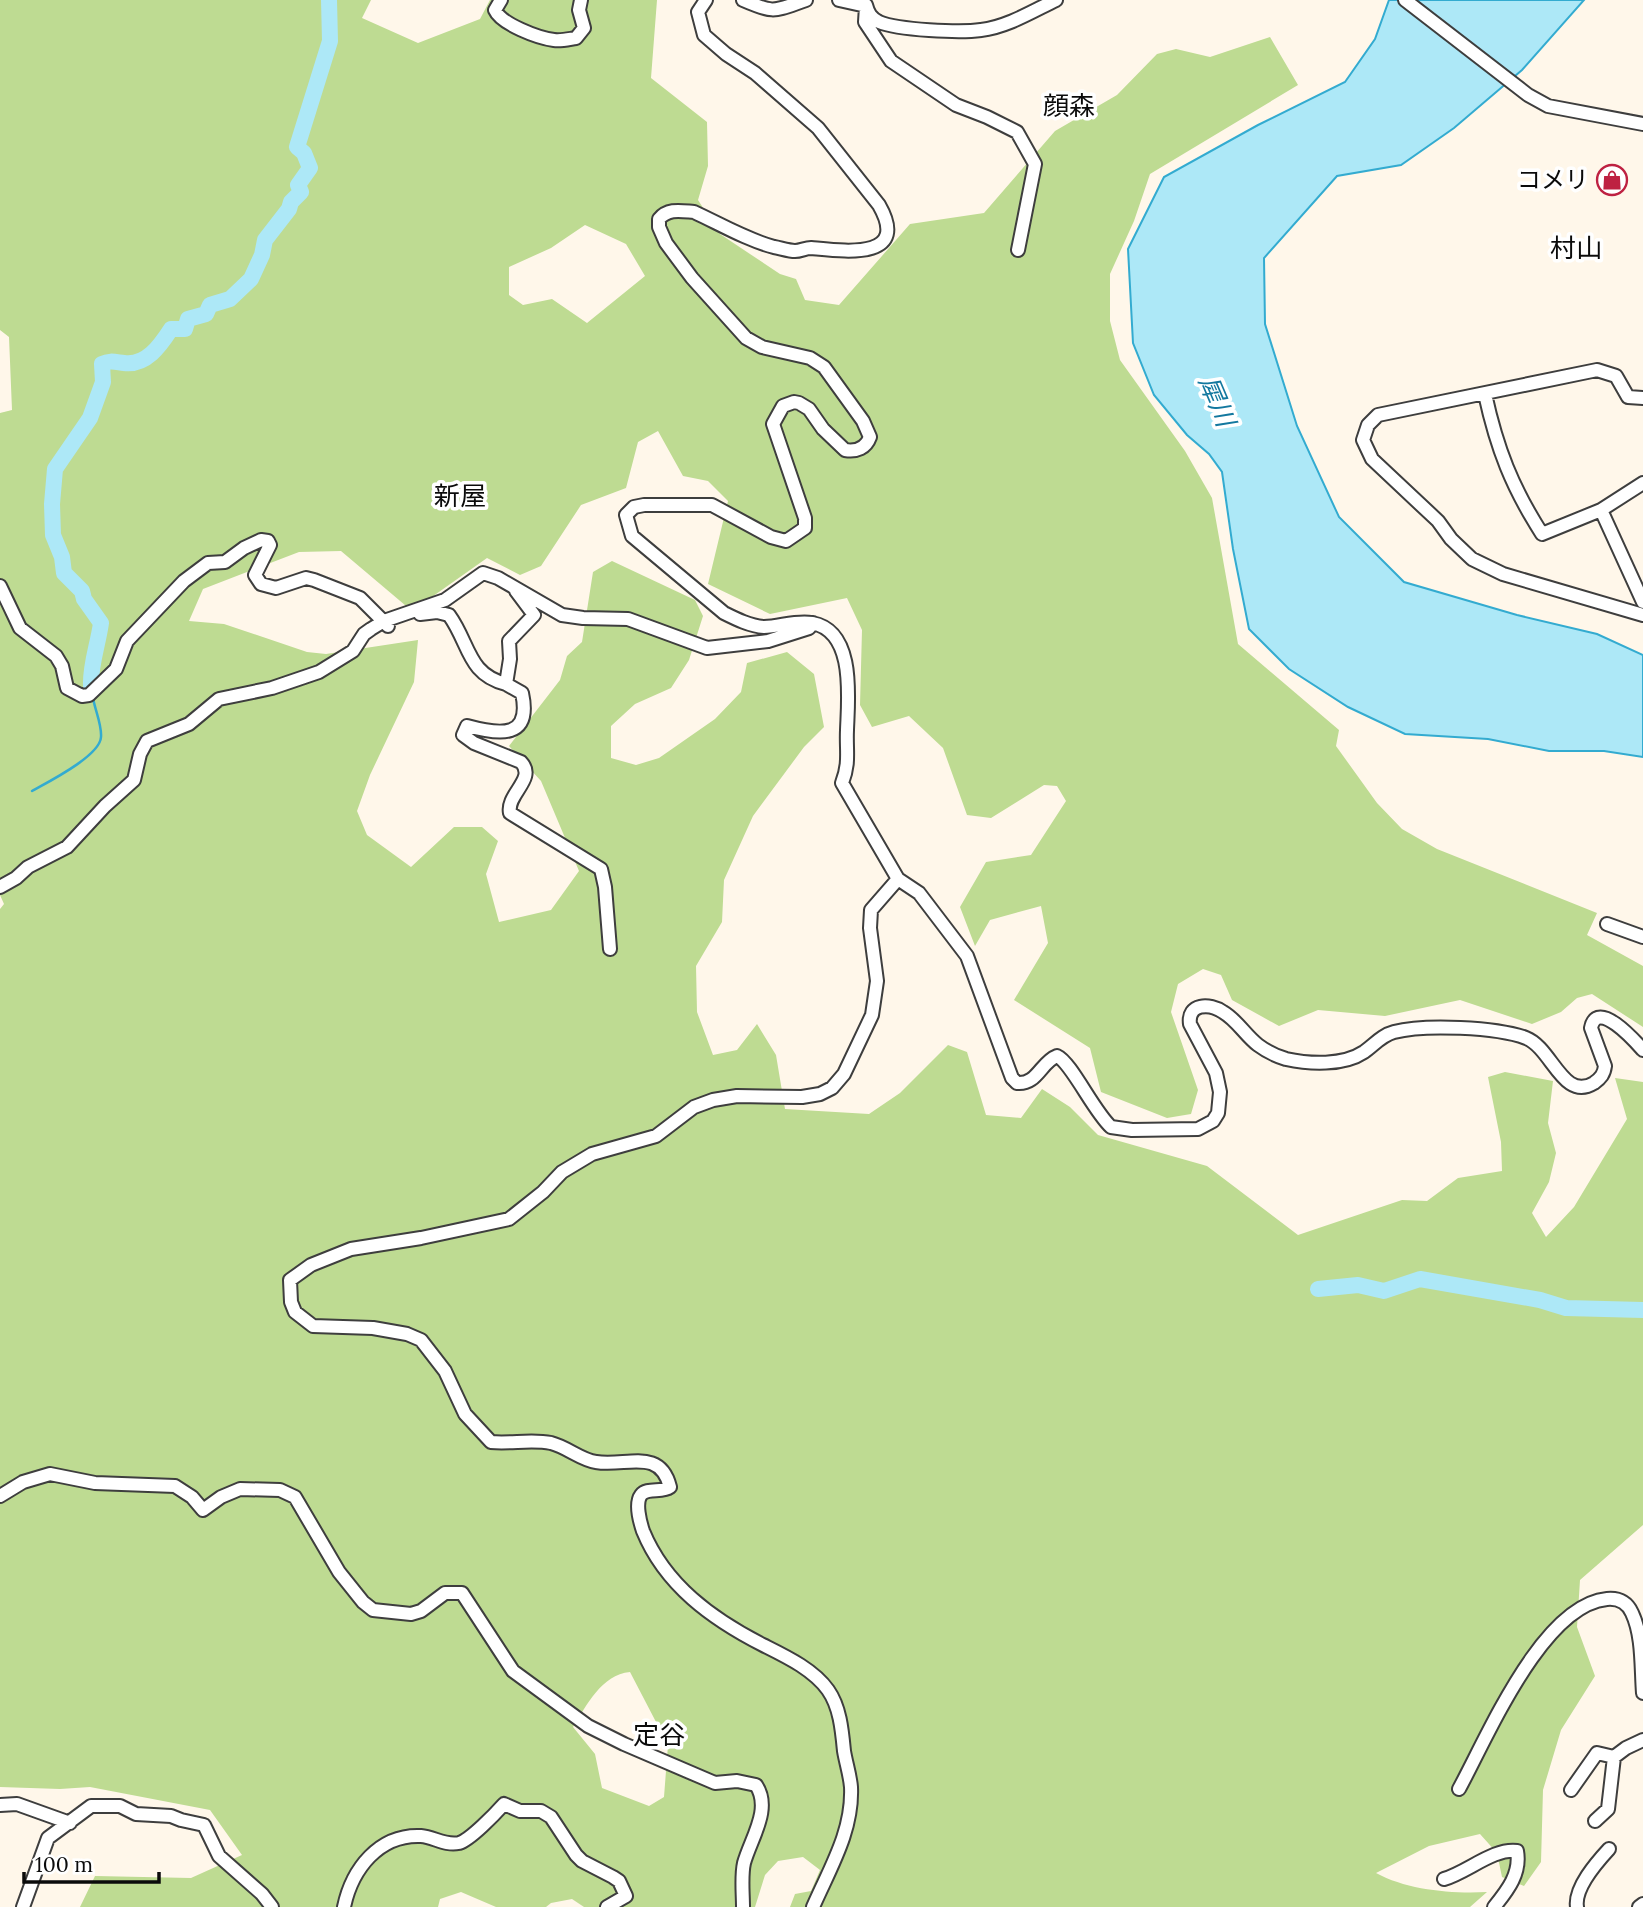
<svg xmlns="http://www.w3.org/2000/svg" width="1643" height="1907" font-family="Lora,'Noto Sans JP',serif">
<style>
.forest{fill:#bedb92;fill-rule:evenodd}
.water{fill:#ade8f7;stroke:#33abd0;stroke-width:2}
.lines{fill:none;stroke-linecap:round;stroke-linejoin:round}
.stream{stroke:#33abd0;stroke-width:2.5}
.river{stroke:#ade8f7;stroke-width:16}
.minor-casing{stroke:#3e3e3e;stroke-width:16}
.minor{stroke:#fff;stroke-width:12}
.labels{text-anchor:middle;stroke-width:7;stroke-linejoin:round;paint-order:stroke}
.poi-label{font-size:24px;fill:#0b0b0b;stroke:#fff;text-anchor:end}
.neighbourhood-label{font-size:26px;fill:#0b0b0b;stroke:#fff}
.water-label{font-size:26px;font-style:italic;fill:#13789f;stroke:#fff}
</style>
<rect width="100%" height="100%" fill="#fff7ea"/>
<path class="forest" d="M0,0H371L362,18L418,43L480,19L490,0H657L651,78L707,122L708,166L698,200L720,234L780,274L796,279L805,300L839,305L910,224L984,213L1055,131L1117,95L1157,54L1176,49L1210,57L1270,37L1298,85L1150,174L1134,221L1110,274V321L1120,360L1185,451L1212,498L1238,644L1339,730L1336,746L1377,803L1402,829L1437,849L1597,913L1587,935L1643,966V1027L1592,994L1577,998L1561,1012L1532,1024L1460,1000L1385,1016L1318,1010L1279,1026L1232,1000L1221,975L1203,969L1178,984L1171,1012L1198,1090L1191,1114L1167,1118L1101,1092L1090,1048L1014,1000L1048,943L1041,906L990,920L975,946L960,907L986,862L1031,855L1066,801L1057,786L1044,785L991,818L967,815L943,748L909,716L872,727L860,705L862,630L847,598L770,614L708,584L728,501L708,481L683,476L658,431L638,442L626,488L581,505L541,566L520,575L487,558L412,611L341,551L299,552L203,589L189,621L224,624L307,652L326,654L418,640L414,682L370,775L357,811L367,835L411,867L454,827H482L498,841L486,874L499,922L551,910L579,871L541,781L509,746L560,680L567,656L582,642L593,572L612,561L695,600L703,616L689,660L671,688L635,704L611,726V758L636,765L659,758L715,719L741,692L747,663L787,652L814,674L824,727L804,747L753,816L724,880L722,922L696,966L697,1012L713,1055L737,1050L757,1024L776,1055L785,1109L869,1114L900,1093L948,1045L967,1052L986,1115L1021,1118L1042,1089L1070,1107L1098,1135L1207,1166L1298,1235L1402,1200L1427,1201L1458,1178L1502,1171L1501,1142L1488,1077L1505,1072L1553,1081L1548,1123L1556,1153L1549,1182L1532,1213L1546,1237L1574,1207L1627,1119L1615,1078L1643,1082V1525L1580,1580L1577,1627L1595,1676L1561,1730L1543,1790L1541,1862L1524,1886L1502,1877L1497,1853L1480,1834L1429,1846L1376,1873C1407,1890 1452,1894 1487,1892L1470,1907H790L795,1894L811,1891L820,1870L803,1857L778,1861L765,1875L755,1907H584L572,1899L551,1903L546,1907H496L461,1892L440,1899L438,1907H80L95,1876L191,1878L242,1855L210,1810L90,1787L60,1789L0,1787V909L4,904L0,895V413L12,410L9,337L0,330ZM585,225L626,244L645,276L587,323L552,299L523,305L509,295V267L551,248ZM630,1672L668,1745L664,1797L649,1806L602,1788L595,1754L573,1727C587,1705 601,1675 630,1672Z"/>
<path class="water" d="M1389,0H1584L1522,70L1454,128L1401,165L1337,176L1264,258L1265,324L1297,426L1339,517L1404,582L1517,615L1597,634L1643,655V757L1604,751H1549L1488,739L1405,734L1348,707L1289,669L1249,629L1233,549L1222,472L1209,454L1187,435L1154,395L1133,343L1128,249L1164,177L1258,125L1345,82L1375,39Z"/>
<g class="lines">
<path class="stream" d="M32,791C48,782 100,756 101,737C102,725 95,710 93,698"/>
<path class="river" d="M91,686C90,665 98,645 101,623L84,599L82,591L64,573L62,557L53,535L52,504L55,469L90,418L103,382L102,364C110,360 115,362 124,363C146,366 160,346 171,329H185L188,319L206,314L210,305L230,299L251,279L262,255L265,240L289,209L291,202L301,192L298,185L310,168L304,153L297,147L330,41L329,0
M1318,1289L1358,1285L1384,1291L1420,1279L1540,1300L1566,1308L1643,1310"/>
<g class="minor-casing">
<path id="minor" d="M501,0L495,10C501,24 538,38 554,40C561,41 569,39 576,38L584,28L579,10L581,0
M706,0L698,12L704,35L726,54L755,73L818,128L879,205C911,261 843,251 811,248C805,248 801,251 795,251C789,251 780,248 774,247C747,240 720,224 694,212C681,211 668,208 659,219V227L666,243L692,278L746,338L762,347L810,358L824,367L863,421L870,437C866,448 857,452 845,450L823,429L809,409L799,403L794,402L783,406L773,424L805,518V528L786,541L771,537L712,505H644L634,507L626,515L632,536L724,613C736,619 750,626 764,627C779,627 796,620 812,623C856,631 848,699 847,730C846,752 850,762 842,783L898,879L919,893L967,956L1012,1078L1017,1083C1037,1085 1041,1062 1057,1056C1071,1062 1094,1112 1111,1127L1132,1130L1198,1129L1213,1121L1218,1113L1220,1092L1216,1073L1190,1024C1187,1003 1210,1003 1223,1012C1237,1020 1245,1035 1258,1045C1266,1051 1276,1056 1286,1059C1309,1064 1343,1066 1364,1052C1374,1045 1382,1035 1394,1032C1424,1024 1497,1027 1526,1038C1552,1048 1563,1102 1594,1083C1601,1078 1604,1074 1605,1066L1591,1028C1597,998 1635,1041 1643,1050
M743,0C775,14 774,11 806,0
M839,0L866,6L865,22L891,61L956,105L987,117L1017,132L1035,164L1018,250
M1405,0L1528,95L1548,106L1643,124
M866,5C868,13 871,18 879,22C898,30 960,33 981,30C1007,27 1033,11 1056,0
M1485,394C1497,449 1512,487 1542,534L1601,510L1643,483
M1643,398L1628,397L1616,376L1597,370L1378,415L1368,425L1363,440L1372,459L1438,521L1451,539L1472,559L1503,574L1643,615
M1601,510L1643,602
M0,586L20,628L56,656L62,666L67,688L82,696L89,695L116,669L127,641L184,581L208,563L225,562L244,548L261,540L268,541L270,545L255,575L261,584L276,588L306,578L314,580L360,598L388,626
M516,591L534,615L509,641L510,659L506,684L522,693C532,739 500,735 467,726L463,735L474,743L521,762C537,779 506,794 510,813L601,869L605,887L610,949
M420,614L437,612L449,615C470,644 467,674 506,684
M0,887L16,878L28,867L67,847L105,806L134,780L140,754L147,741L189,724L219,699L272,688L319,672L353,651L364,634L371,629L384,621L445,600L483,573L498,578L562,615L583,618L628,619L707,648L768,641L809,628L813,623
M1607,924L1643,937
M0,1496L23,1482L50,1474L95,1483L175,1486L192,1497L203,1510L221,1497L240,1489L280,1490L295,1497L339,1572L363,1602L373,1610L411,1614L421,1611L445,1593H462L513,1671L588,1726L624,1744L715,1783L737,1781L756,1785C772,1809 751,1838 744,1863C741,1876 743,1893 743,1907
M1459,1789C1487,1738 1542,1605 1607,1599C1618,1598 1627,1602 1632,1613C1643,1636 1641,1668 1643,1693
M1571,1790L1597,1753L1614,1757
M0,1805L17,1804L70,1823
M1595,1821L1608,1809L1614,1757L1626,1748L1643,1740
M1444,1879C1468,1872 1493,1848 1517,1851C1521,1873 1508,1890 1494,1907
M23,1907L48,1838L91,1806H120L136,1814L171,1816L181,1820L204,1825L219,1856L262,1894L272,1907
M344,1907C352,1869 379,1834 421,1836C434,1837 445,1846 459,1843C470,1840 495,1814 504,1804L520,1811H541L551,1817L576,1855L582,1861L613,1877L619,1881L626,1896L607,1907
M813,1907C830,1868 853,1831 851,1787C850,1775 846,1763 844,1751C842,1730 840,1707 828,1690C813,1669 785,1656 763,1645C712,1619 665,1585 643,1531C640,1522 635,1503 641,1495C647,1487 662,1493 670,1487C660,1447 626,1467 596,1462C581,1460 567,1447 551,1443C531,1439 511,1444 491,1442L465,1414L445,1371L421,1340L407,1334L373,1328L313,1326L295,1312L291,1302L290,1280L311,1265L351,1249L421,1238L509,1219L543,1192L562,1172L592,1154L656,1136L694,1107L713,1100L737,1096L802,1097L820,1094L832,1088L844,1074L872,1015L877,981L870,928L871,910L898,879
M1577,1907C1574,1888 1597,1862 1609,1849
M1639,1907L1643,1904"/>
</g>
<use href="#minor" class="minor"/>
</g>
<defs>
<g id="shop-ring" transform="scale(1.575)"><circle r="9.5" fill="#fff" stroke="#be2142" stroke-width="1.5"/><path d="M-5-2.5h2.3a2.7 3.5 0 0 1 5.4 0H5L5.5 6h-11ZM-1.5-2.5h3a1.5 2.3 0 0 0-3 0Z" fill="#be2142"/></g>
</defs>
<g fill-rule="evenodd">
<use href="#shop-ring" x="1612" y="180"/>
</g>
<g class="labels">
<g class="poi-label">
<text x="1589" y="188">コメリ</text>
</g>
<g class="neighbourhood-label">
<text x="1069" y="115">顔森</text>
<text x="1576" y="257">村山</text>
<text x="460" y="505">新屋</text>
<text x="659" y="1744">定谷</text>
</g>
<g class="water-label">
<text transform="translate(1217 401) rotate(67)" y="9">犀川</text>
</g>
</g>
<path d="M24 1872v10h135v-10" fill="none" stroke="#0b0b0b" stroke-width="3.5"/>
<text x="35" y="1872" font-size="21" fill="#0b0b0b" stroke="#ffffff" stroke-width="5" paint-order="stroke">100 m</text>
</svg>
